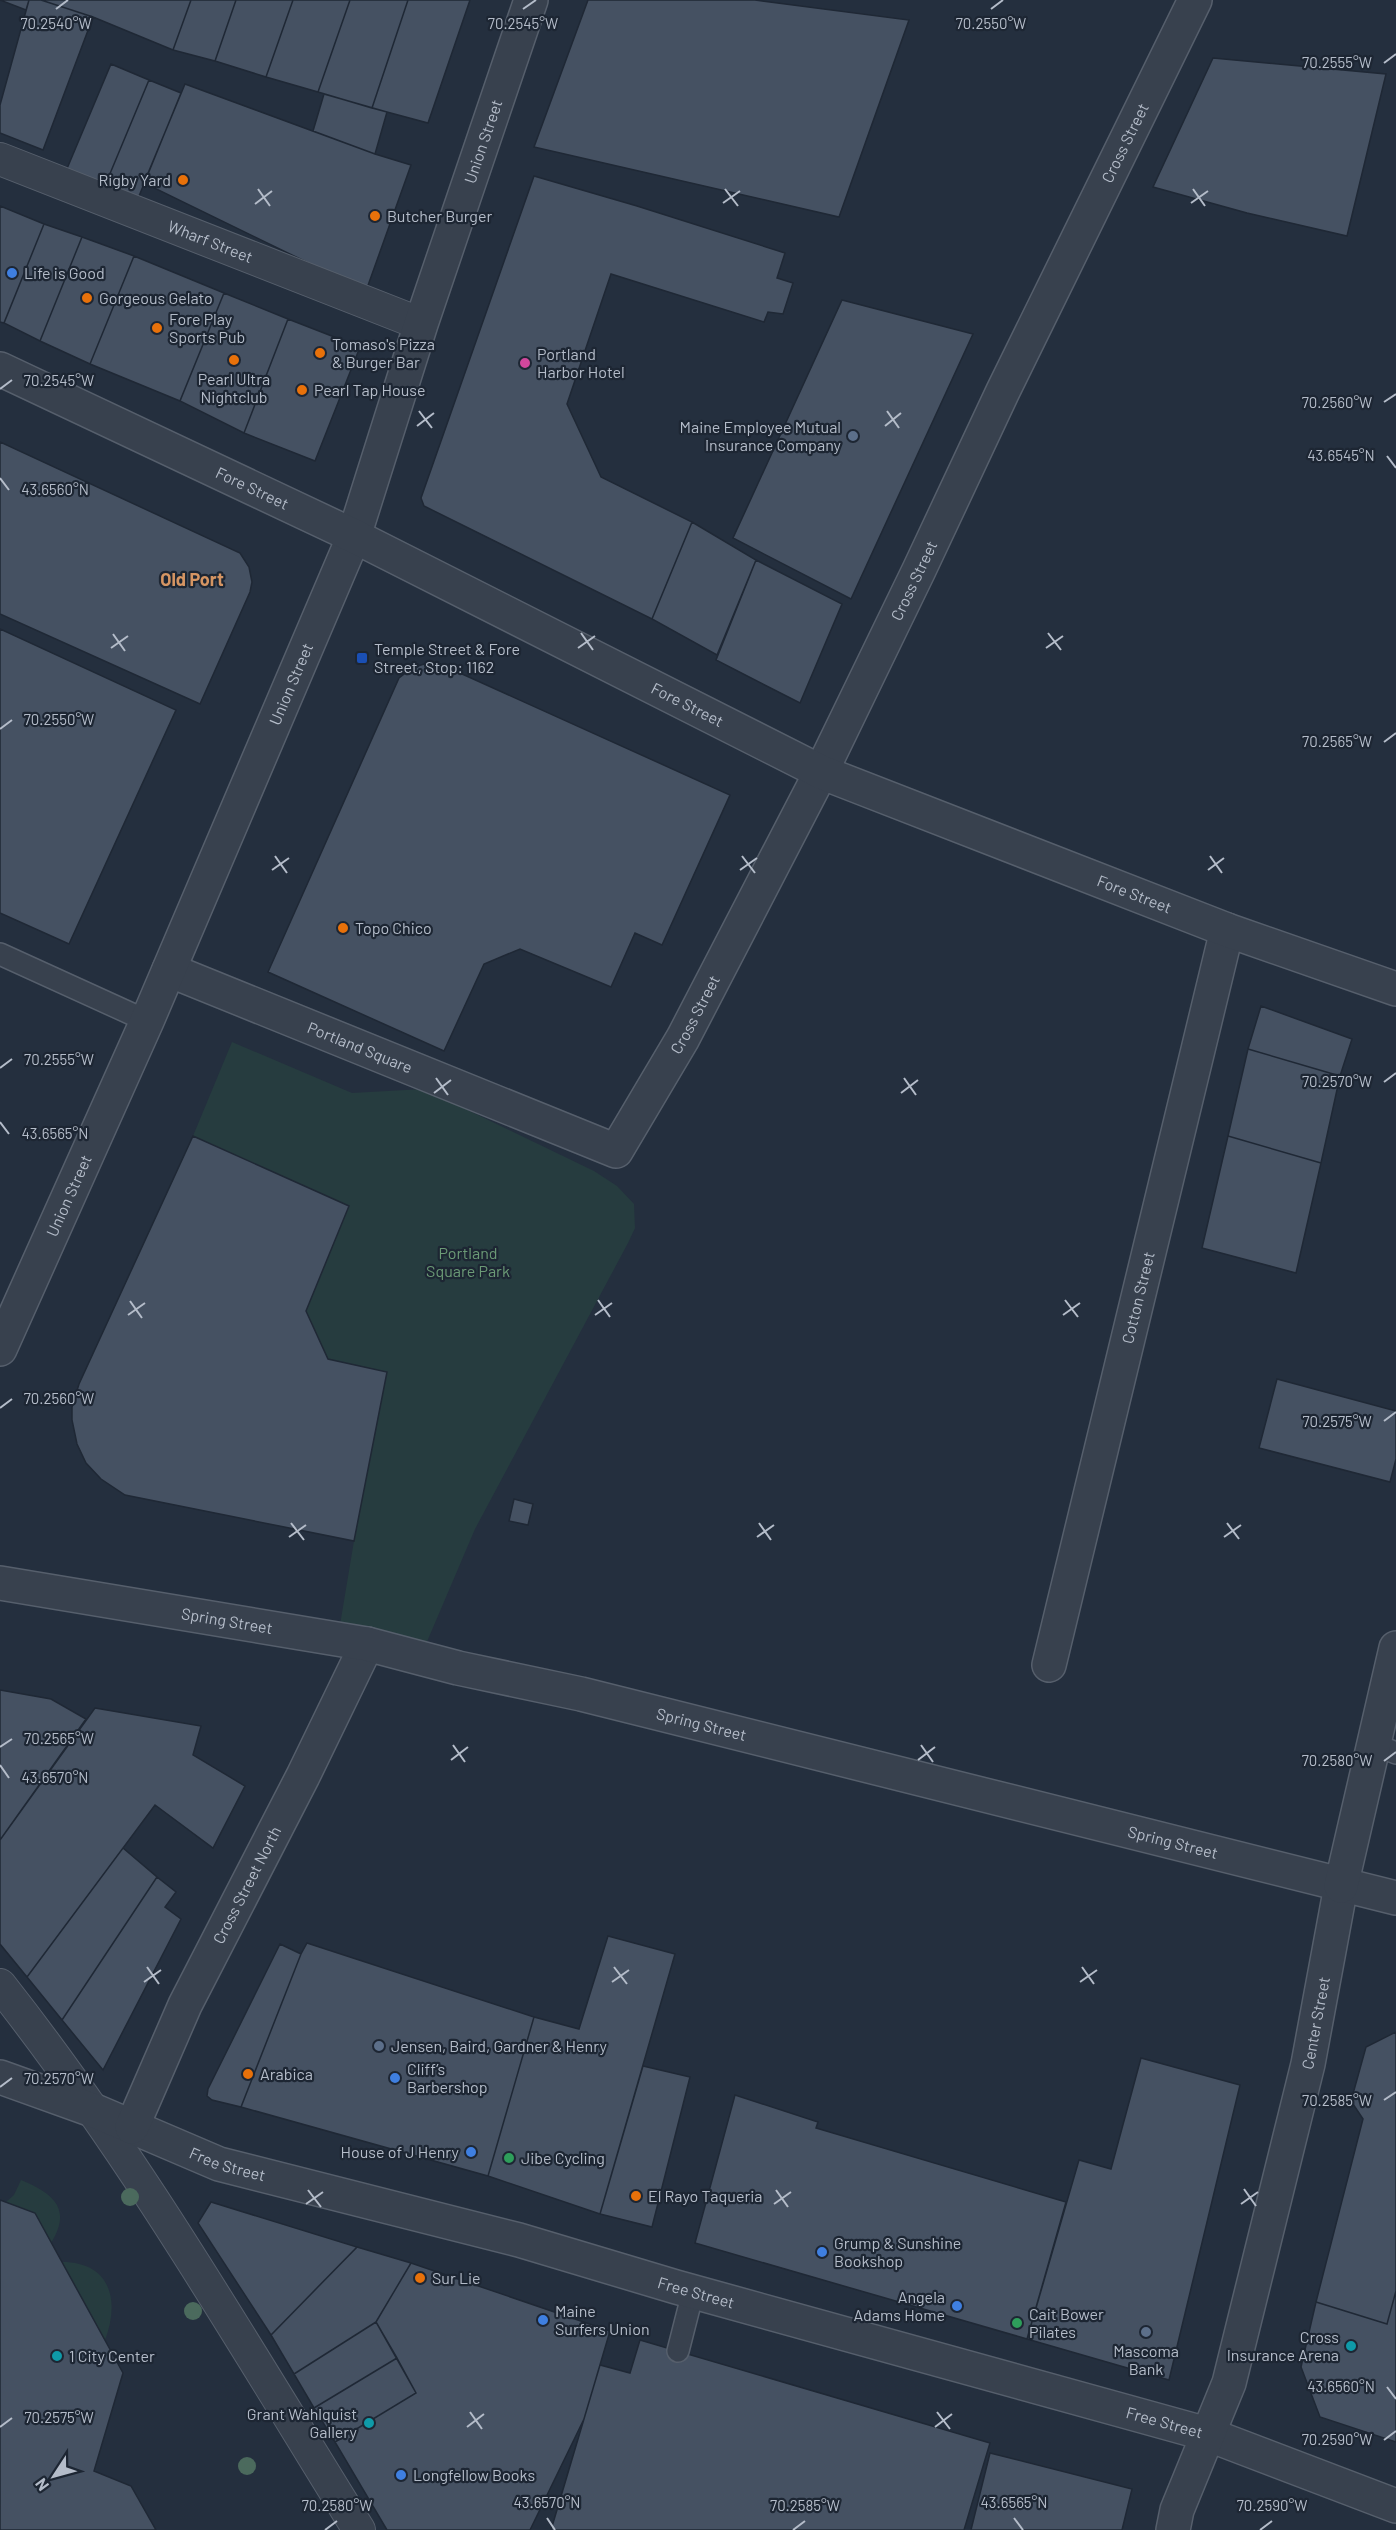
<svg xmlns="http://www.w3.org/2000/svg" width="1396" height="2530" font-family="Barlow,sans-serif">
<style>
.green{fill:#263c3f}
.building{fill:#455162;stroke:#1f2835;stroke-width:1.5}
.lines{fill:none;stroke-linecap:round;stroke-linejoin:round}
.service-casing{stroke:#565f6c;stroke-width:24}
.pedestrian-casing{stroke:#565f6c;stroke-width:34}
.minor-casing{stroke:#565f6c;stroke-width:36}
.tertiary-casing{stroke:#565f6c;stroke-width:36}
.service{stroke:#38414e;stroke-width:21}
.pedestrian{stroke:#38414e;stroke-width:32}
.minor{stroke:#38414e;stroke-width:33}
.tertiary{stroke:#38414e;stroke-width:33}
.tree{fill:#4b6a5d}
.ticks{fill:none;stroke:#b4bcc9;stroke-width:2}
.food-dot{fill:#e8710a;stroke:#1d2633;stroke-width:2}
.shop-dot{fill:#3f7fe0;stroke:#1d2633;stroke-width:2}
.hotel-dot{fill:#d1479c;stroke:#1d2633;stroke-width:2}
.service-dot{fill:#5c6f8a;stroke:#1d2633;stroke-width:2}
.transit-dot{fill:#1a4fb4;stroke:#1d2633;stroke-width:2}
.leisure-dot{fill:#2e9e5b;stroke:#1d2633;stroke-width:2}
.culture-dot{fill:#0f9aa8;stroke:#1d2633;stroke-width:2}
.labels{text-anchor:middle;stroke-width:4.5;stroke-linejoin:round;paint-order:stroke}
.street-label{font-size:16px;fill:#b4bcc9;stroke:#1d2633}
.poi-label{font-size:16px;fill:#b4bcc9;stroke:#1d2633;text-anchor:start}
.park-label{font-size:16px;fill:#6b9a76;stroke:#1d2633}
.neighbourhood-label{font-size:18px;font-weight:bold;fill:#d59563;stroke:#1d2633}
.ticks-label{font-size:15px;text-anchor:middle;fill:#b4bcc9;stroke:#1d2633;stroke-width:4.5;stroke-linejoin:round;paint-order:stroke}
</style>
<rect width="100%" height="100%" fill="#242f3e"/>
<path class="green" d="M232,1042L352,1093L424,1089L594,1171L617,1186L634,1204L635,1228L628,1243L475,1529L426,1644L340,1625L354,1541L387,1372L328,1359L306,1311L349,1206L193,1136Z
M21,2180C52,2193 73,2208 51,2243L35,2213L6,2202L14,2195Z
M62,2262C111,2262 120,2301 105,2340Z"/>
<path class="building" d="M0,0H29L26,10Z
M29,0H41L93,17L43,150L0,133V105Z
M41,0H191L173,50L93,17Z
M191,0H236L215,61L173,50Z
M236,0H293L266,77L215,61Z
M293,0H350L318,92L266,77Z
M350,0H408L372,108L318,92Z
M408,0H470L428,123L372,108Z
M588,0H755L909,20L839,217L534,147Z
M1213,58L1386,74L1347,236L1247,213L1153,187Z
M111,64L149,80L104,188L66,171Z
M149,80L181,93L137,201L104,188Z
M185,84L375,154L411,165L366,291L144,183Z
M324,94L387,112L375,154L313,131Z
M534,176L637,206L785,253L777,278L793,283L783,314L768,312L764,322L611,274L567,404L601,477L692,522L652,619L424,506L421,498Z
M0,206L44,224L4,323L0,322Z
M44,224L82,237L40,341L4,323Z
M82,237L134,256L90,364L40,341Z
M134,256L224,293L180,401L90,364Z
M224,293L288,319L244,433L180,401Z
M842,300L973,334L851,599L733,538Z
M288,319L360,347L315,461L244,433Z
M0,442L240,553L249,567L252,582L250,592L200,704L0,614Z
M692,522L756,560L717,655L652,619Z
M756,560L842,604L800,703L716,660Z
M0,629L176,710L69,944L0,913Z
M427,663L440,664L730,795L662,945L635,933L611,987L520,949L484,964L444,1051L268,972L399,678L412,668Z
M1261,1006L1352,1039L1340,1076L1248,1049Z
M1248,1049L1340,1076L1321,1163L1228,1136Z
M193,1136L349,1206L306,1311L328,1359L387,1372L354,1541L125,1495L101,1479L86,1463L77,1444L72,1420V1407L79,1384Z
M1228,1136L1321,1163L1296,1273L1202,1248Z
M1277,1379L1396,1411V1459L1390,1482L1259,1448Z
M514,1499L533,1504L528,1525L509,1521Z
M0,1690L51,1699L86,1719L0,1840Z
M95,1708L201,1726L193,1755L245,1786L213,1848L155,1805L27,1977L0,1944V1840Z
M123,1848L157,1877L62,2020L27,1977Z
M157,1877L176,1892L165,1907L181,1919L103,2070L62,2020Z
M608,1936L675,1954L600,2214L488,2176L534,2017L579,2029Z
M307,1943L534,2017L488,2176L241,2107L301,1954Z
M280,1944L301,1954L241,2107L212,2100L207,2096L208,2089Z
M1396,2032V2291L1387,2324L1316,2302L1363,2119L1351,2101L1366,2047Z
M1141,2058L1240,2085L1169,2380L1027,2339L1079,2160L1111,2169Z
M643,2066L690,2077L652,2227L600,2214Z
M735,2095L818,2122L816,2128L1066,2202L1027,2339L695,2243Z
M0,2200L35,2213L123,2373L94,2471L131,2486L156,2530H0Z
M211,2202L357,2247L271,2335L198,2223Z
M357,2247L411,2263L376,2322L294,2374L271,2335Z
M411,2263L610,2331L584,2419L530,2530H387L335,2442L416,2393L376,2322Z
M1396,2291V2442L1320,2417L1301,2367L1316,2302L1387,2324Z
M376,2322L397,2358L314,2408L294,2374Z
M640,2340L990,2443L964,2530H551L600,2365L630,2373Z
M397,2358L416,2393L335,2442L314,2408Z
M990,2453L1132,2489L1122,2530H971Z"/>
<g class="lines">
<g class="service-casing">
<path id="service" d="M0,954L147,1021
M1374,1744L1396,1753
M678,2351L693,2292"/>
</g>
<g class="pedestrian-casing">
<g id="pedestrian">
<path id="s1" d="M0,159L421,324"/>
<path d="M0,1985C135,2156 244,2345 359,2530"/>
</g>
</g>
<g class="minor-casing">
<g id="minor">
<path id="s2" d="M169,970L616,1151L683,1038L821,772L919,570L1003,391L1195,0"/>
<path id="s3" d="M0,1349L147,1021L354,536L421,324L531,0"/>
<path id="s4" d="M1049,1665L1227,930"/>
<path id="s5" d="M0,2077L95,2111L219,2164L519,2240L676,2287L1207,2434L1396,2506"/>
<path id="s6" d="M132,2127L185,2005L303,1776L367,1644"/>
<path id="s7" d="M1173,2530L1177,2510L1229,2383L1308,2064L1341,1886"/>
</g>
</g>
<g class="tertiary-casing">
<g id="tertiary">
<path id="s8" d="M0,369L354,536L821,772L1227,930L1396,989"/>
<path id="s9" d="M0,1583L367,1644L458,1668L581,1694L1396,1898"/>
<path d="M1341,1886L1396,1648"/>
</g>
</g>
<use href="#service" class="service"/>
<use href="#pedestrian" class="pedestrian"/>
<use href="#minor" class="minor"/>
<use href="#tertiary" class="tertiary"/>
</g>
<g class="tree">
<circle cx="130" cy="2197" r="9"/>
<circle cx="193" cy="2311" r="9"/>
<circle cx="247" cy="2466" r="9"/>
</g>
<path class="ticks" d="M56,9L68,0M523,9L536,0M991,9L1003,0M1384,63L1396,54M258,189L270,206M725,189L738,206M1193,189L1205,206M723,203L740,191M1191,203L1208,191M255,204L272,191M0,389L12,380M1384,402L1396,394M419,411L432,428M887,411L899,428M417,426L434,413M885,426L901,413M1387,456L1396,468M0,478L9,490M581,633L593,650M1048,633L1061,650M113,634L125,651M111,648L128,636M578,648L595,636M1046,648L1063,636M0,729L12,720M1384,742L1396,733M275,856L287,873M742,856L755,873M1210,856L1222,873M272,870L289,858M740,870L757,858M1208,870L1224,858M0,1068L12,1059M436,1078L448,1095M904,1078L916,1095M1384,1082L1396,1073M434,1093L451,1080M901,1093L918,1080M0,1122L9,1134M598,1300L610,1317M1065,1300L1078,1317M130,1301L142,1318M128,1315L145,1303M595,1315L612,1303M1063,1315L1080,1303M0,1408L12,1399M1384,1421L1396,1412M291,1523L304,1540M759,1523L771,1540M1227,1523L1239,1539M289,1537L306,1525M757,1537L774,1525M1224,1537L1241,1525M453,1745L465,1762M921,1745L933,1762M0,1747L12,1739M451,1760L468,1747M918,1760L935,1747M1384,1761L1396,1752M0,1765L9,1778M147,1967L159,1984M614,1967L627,1984M1082,1967L1094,1984M144,1982L161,1970M612,1982L629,1970M1080,1982L1097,1970M0,2087L12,2078M1384,2100L1396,2092M1244,2189L1256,2206M308,2190L321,2207M776,2190L788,2207M306,2204L323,2192M774,2204L791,2192M1241,2204L1258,2192M1387,2387L1396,2399M470,2412L482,2429M937,2412L950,2429M0,2427L12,2418M467,2427L484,2414M935,2427L952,2414M1384,2440L1396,2431M547,2518L555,2530M1014,2518L1023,2530M325,2530L337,2521M793,2530L805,2521M1260,2530L1272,2521"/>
<g class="food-dot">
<circle cx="183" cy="180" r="6"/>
<circle cx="375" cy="216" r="6"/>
<circle cx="87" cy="298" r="6"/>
<circle cx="157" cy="328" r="6"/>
<circle cx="320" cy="353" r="6"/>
<circle cx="234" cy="360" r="6"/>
<circle cx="302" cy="390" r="6"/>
<circle cx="343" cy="928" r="6"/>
<circle cx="248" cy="2074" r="6"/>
<circle cx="636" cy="2196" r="6"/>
<circle cx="420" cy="2278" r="6"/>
</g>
<g class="shop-dot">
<circle cx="12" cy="273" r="6"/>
<circle cx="395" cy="2078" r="6"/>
<circle cx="471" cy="2152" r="6"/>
<circle cx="822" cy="2252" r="6"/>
<circle cx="957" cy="2306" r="6"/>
<circle cx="543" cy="2320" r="6"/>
<circle cx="401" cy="2475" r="6"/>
</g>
<circle class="hotel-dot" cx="525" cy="363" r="6"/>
<g class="service-dot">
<circle cx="853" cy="436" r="6"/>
<circle cx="379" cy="2046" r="6"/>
<circle cx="1146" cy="2332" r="6"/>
</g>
<rect class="transit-dot" x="356" y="652" width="12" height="12" rx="3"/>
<g class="leisure-dot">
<circle cx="509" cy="2158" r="6"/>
<circle cx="1017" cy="2323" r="6"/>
</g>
<g class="culture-dot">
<circle cx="1351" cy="2346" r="6"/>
<circle cx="57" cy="2356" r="6"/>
<circle cx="369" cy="2423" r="6"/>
</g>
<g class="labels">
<g class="street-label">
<text dy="6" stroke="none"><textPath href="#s3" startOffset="1302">Union Street</textPath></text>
<text dy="6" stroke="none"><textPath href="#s2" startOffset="1612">Cross Street</textPath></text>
<text dy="6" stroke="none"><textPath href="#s1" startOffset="226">Wharf Street</textPath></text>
<text dy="6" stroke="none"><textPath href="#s8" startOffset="279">Fore Street</textPath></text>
<text dy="6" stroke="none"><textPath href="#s2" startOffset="1126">Cross Street</textPath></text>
<text dy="6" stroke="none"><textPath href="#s3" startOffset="726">Union Street</textPath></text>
<text dy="6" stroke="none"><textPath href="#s8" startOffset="765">Fore Street</textPath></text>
<text dy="6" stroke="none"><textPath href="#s8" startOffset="1251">Fore Street</textPath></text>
<text dy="6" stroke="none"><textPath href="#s2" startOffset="640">Cross Street</textPath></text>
<text dy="6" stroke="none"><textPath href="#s2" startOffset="206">Portland Square</textPath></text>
<text dy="6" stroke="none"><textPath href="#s3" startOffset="168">Union Street</textPath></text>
<text dy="6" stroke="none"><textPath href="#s4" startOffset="378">Cotton Street</textPath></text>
<text dy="6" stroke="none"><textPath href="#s9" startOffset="230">Spring Street</textPath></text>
<text dy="6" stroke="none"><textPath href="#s9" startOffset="716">Spring Street</textPath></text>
<text dy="6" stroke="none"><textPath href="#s9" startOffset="1202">Spring Street</textPath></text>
<text dy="6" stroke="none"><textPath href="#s6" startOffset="268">Cross Street North</textPath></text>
<text dy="6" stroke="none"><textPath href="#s7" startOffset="528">Center Street</textPath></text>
<text dy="6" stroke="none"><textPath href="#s5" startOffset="244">Free Street</textPath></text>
<text dy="6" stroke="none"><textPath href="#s5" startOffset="730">Free Street</textPath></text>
<text dy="6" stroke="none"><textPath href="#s5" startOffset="1216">Free Street</textPath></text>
</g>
<g class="poi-label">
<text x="171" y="186" text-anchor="end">Rigby Yard</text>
<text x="387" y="222">Butcher Burger</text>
<text x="24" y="279">Life is Good</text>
<text x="99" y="304">Gorgeous Gelato</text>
<text x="169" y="325">Fore Play<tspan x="169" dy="18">Sports Pub</tspan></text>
<text x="332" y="350">Tomaso's Pizza<tspan x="332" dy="18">&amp; Burger Bar</tspan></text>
<text x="537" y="360">Portland<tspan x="537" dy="18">Harbor Hotel</tspan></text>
<text x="234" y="385" text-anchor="middle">Pearl Ultra<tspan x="234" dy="18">Nightclub</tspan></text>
<text x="314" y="396">Pearl Tap House</text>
<text x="841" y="433" text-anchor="end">Maine Employee Mutual<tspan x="841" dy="18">Insurance Company</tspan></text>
<text x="374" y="655">Temple Street &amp; Fore<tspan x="374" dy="18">Street, Stop: 1162</tspan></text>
<text x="355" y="934">Topo Chico</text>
<text x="391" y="2052">Jensen, Baird, Gardner &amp; Henry</text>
<text x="407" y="2075">Cliff’s<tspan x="407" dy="18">Barbershop</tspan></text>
<text x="260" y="2080">Arabica</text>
<text x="459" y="2158" text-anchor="end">House of J Henry</text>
<text x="521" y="2164">Jibe Cycling</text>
<text x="648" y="2202">El Rayo Taqueria</text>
<text x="834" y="2249">Grump &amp; Sunshine<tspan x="834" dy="18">Bookshop</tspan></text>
<text x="432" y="2284">Sur Lie</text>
<text x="945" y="2303" text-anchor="end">Angela<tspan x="945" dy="18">Adams Home</tspan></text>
<text x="555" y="2317">Maine<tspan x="555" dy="18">Surfers Union</tspan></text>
<text x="1029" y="2320">Cait Bower<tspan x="1029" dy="18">Pilates</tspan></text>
<text x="1339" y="2343" text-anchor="end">Cross<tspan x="1339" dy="18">Insurance Arena</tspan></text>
<text x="1146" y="2357" text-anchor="middle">Mascoma<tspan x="1146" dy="18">Bank</tspan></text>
<text x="69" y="2362">1 City Center</text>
<text x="357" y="2420" text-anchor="end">Grant Wahlquist<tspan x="357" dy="18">Gallery</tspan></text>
<text x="413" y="2481">Longfellow Books</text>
</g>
<g class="park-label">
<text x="468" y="1259">Portland<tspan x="468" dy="18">Square Park</tspan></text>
</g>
<g class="neighbourhood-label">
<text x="192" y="586">Old Port</text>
</g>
</g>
<g class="ticks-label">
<text x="523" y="29">70.2545°W</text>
<text x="991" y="29">70.2550°W</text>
<text x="56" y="29">70.2540°W</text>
<text x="1337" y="68">70.2555°W</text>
<text x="59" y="386">70.2545°W</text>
<text x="1337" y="408">70.2560°W</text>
<text x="1341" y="461">43.6545°N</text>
<text x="55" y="495">43.6560°N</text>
<text x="59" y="725">70.2550°W</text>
<text x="1337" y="747">70.2565°W</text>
<text x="59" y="1065">70.2555°W</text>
<text x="1337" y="1087">70.2570°W</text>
<text x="55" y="1139">43.6565°N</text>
<text x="59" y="1404">70.2560°W</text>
<text x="1337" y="1427">70.2575°W</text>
<text x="59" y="1744">70.2565°W</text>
<text x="1337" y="1766">70.2580°W</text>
<text x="55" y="1783">43.6570°N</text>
<text x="59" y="2084">70.2570°W</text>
<text x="1337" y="2106">70.2585°W</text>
<text x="1341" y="2392">43.6560°N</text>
<text x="59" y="2423">70.2575°W</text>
<text x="1337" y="2445">70.2590°W</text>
<text x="547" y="2508">43.6570°N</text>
<text x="1014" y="2508">43.6565°N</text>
<text x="337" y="2511">70.2580°W</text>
<text x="805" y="2511">70.2585°W</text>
<text x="1272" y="2511">70.2590°W</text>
</g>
<g transform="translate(54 2476) rotate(234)" stroke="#1d2633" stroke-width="4.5" paint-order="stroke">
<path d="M0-4.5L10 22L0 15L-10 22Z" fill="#b4bcc9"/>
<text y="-9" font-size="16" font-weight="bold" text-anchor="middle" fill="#b4bcc9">N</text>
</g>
</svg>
